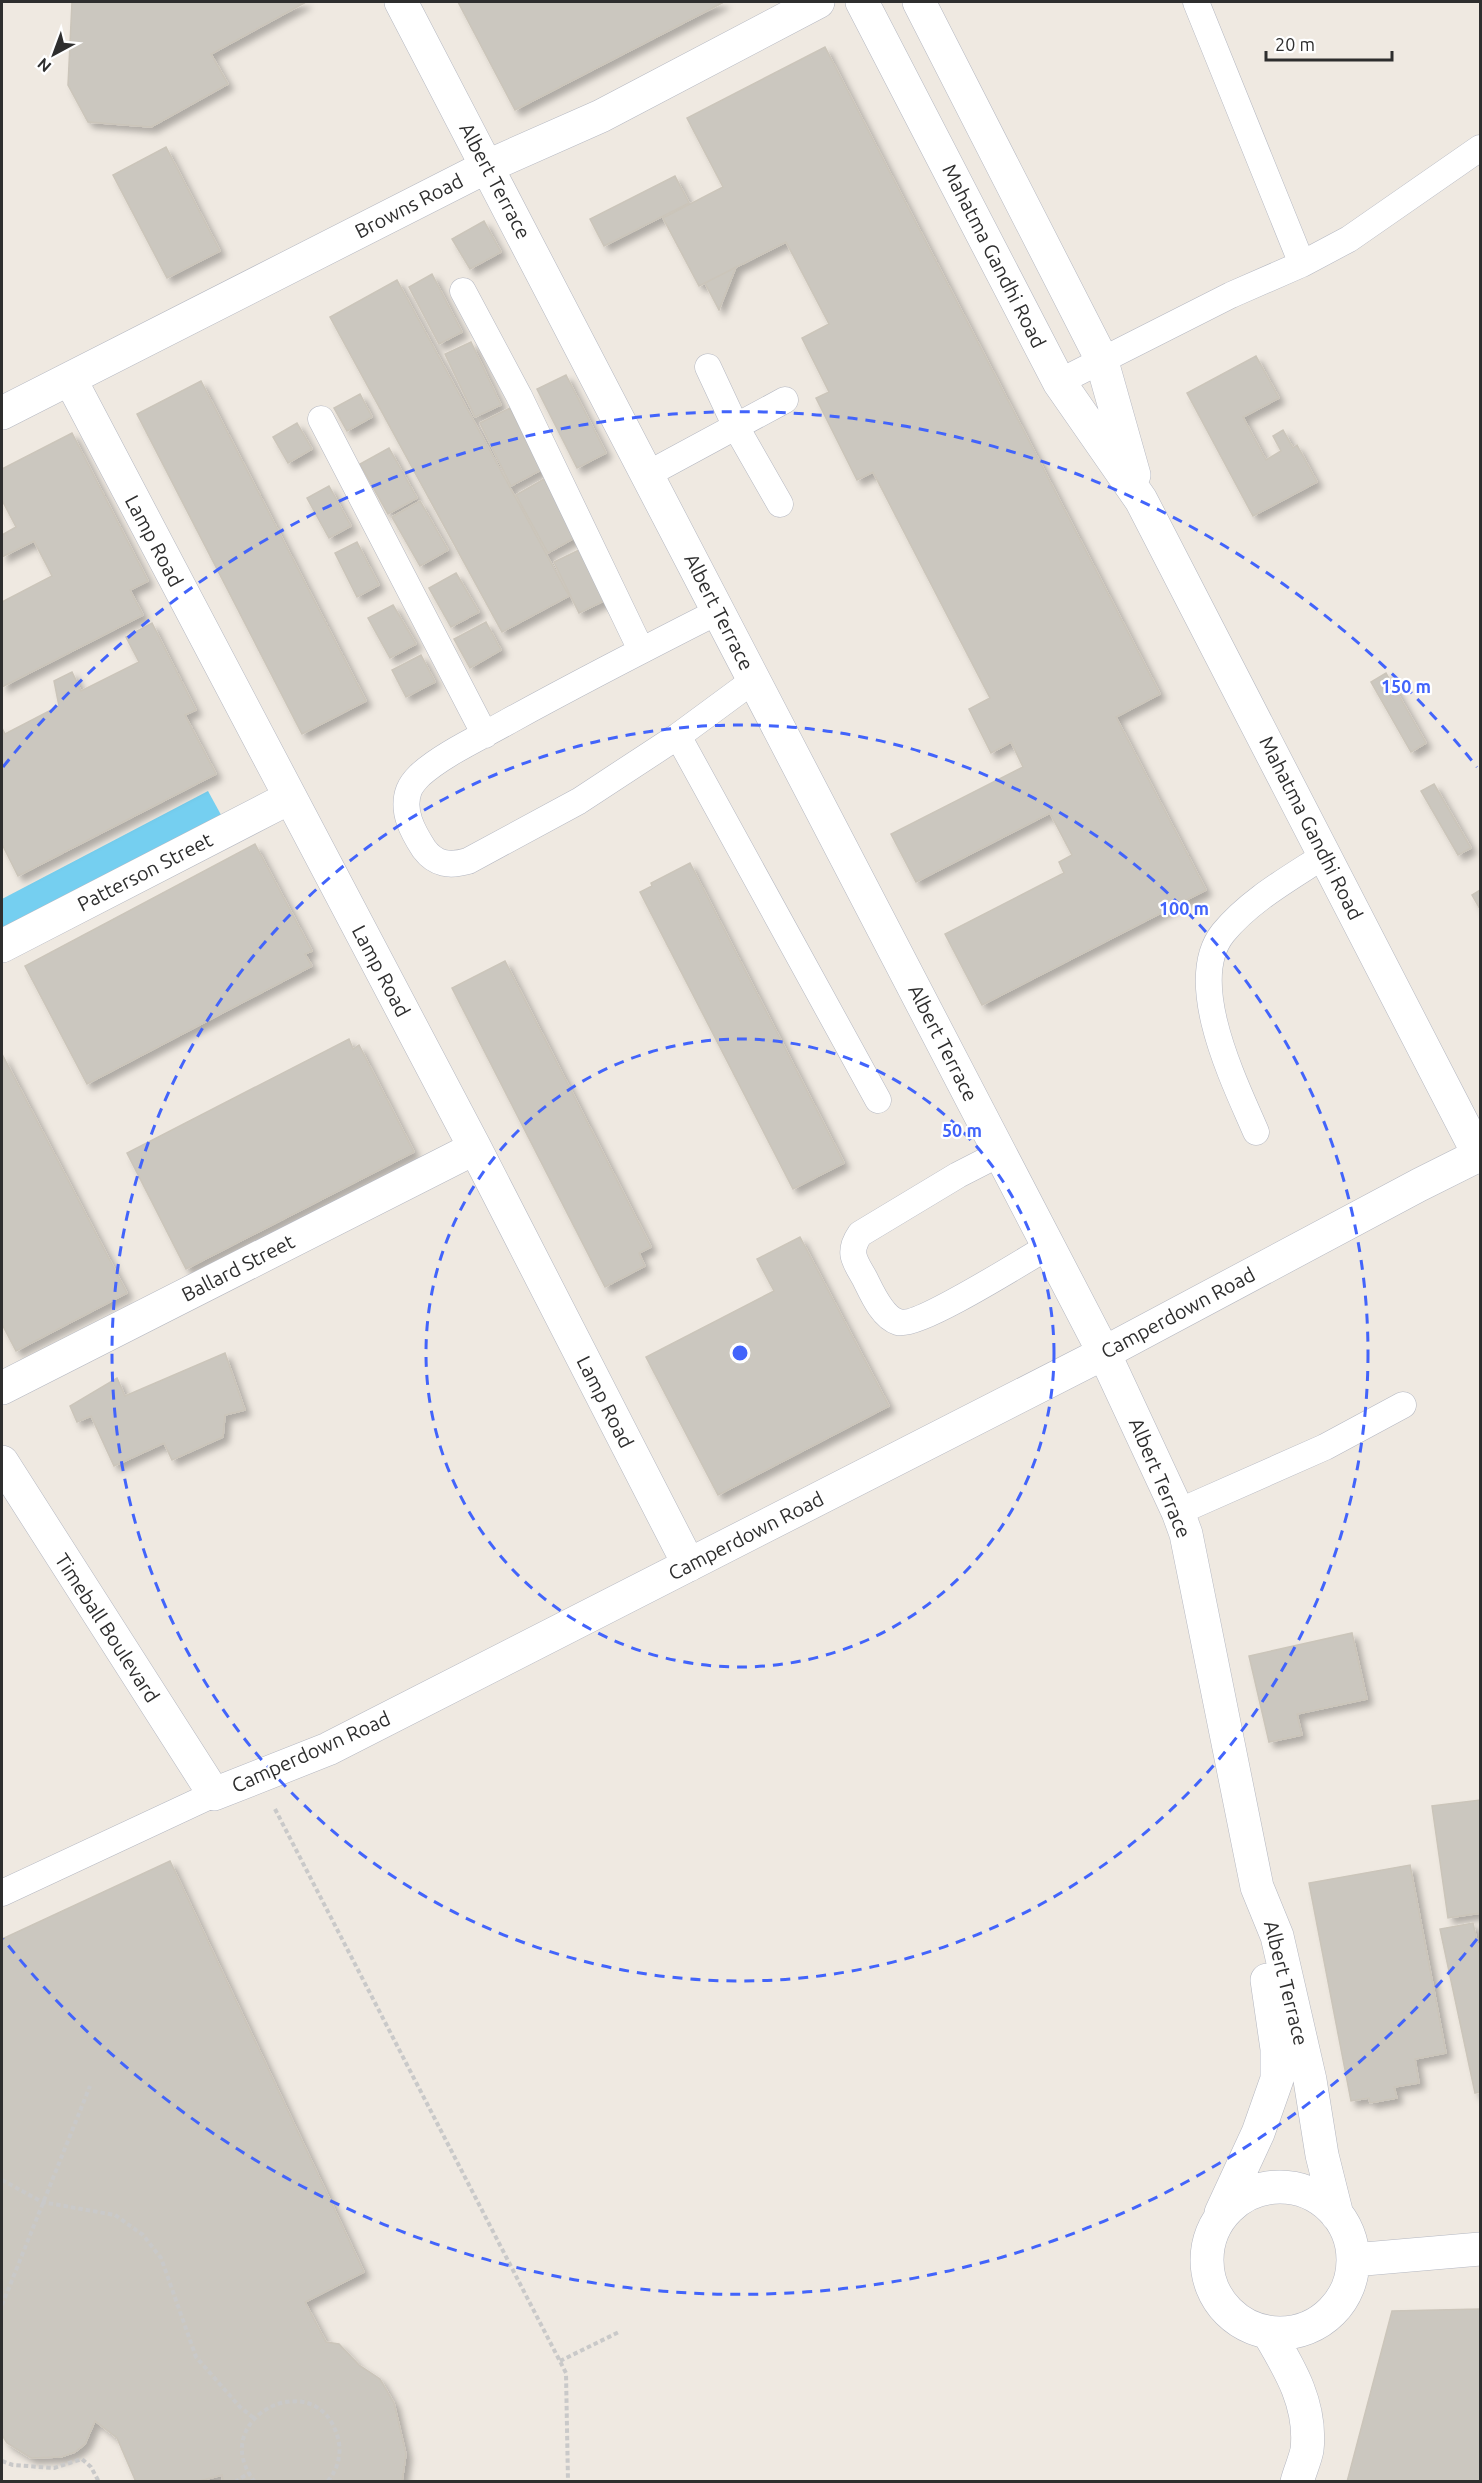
<svg xmlns="http://www.w3.org/2000/svg" width="1482" height="2483" font-family="Ubuntu,sans-serif">
<style>
.water{fill:#75cff0}
.building{fill:#cbc7bf;stroke:#cbc5ba;stroke-width:1.5;filter:url(#shadow)}
.lines{fill:none;stroke-linecap:round;stroke-linejoin:round}
.lane-casing{stroke:#b4b7c1;stroke-width:27}
.street-casing{stroke:#b4b7c1;stroke-width:34}
.secondary-casing{stroke:#b4b7c1;stroke-width:34}
.path{stroke:#c9c9c9;stroke-width:4;stroke-dasharray:4.5 3;stroke-linecap:butt}
.lane{stroke:#fff;stroke-width:26}
.street{stroke:#fff;stroke-width:33}
.secondary{stroke:#fff;stroke-width:33}
.ring{fill:none;stroke:#4264fb;stroke-width:3;stroke-dasharray:10 8}
.labels{text-anchor:middle;stroke-width:4.5;stroke-linejoin:round;paint-order:stroke}
.street-label{font-size:20px;fill:#2e2e2e;stroke:#fff}
.centre{fill:#4264fb;stroke:#fff;stroke-width:3}
.ring-label{font-size:18px;text-anchor:middle;font-weight:bold;fill:#4264fb;stroke:#fff;stroke-width:4.5;stroke-linejoin:round;paint-order:stroke}
</style>
<defs>
<filter id="shadow"><feDropShadow dx="5.5" dy="5.5" stdDeviation="3" flood-color="#0004"/></filter>
</defs>
<rect width="100%" height="100%" fill="#efe9e1"/>
<path class="water" d="M208,791L226,824L2,936V899Z"/>
<path class="building" d="M72,2H306L211,54L228,84L151,127L88,122L68,85Z
M458,2H724L515,110Z
M825,47L1160,694L1116,717L1206,890L982,1005L945,934L1064,873L1059,862L1072,855L1050,813L916,882L891,834L1023,767L1011,742L991,753L969,709L990,698L873,472L857,480L816,398L829,392L802,338L829,324L786,242L699,286L663,218L723,187L687,118Z
M166,147L220,251L167,278L113,175Z
M675,176L689,203L604,246L590,219Z
M484,221L501,252L470,269L452,239Z
M736,267L719,310L705,283Z
M432,274L462,332L439,344L409,287Z
M397,280L569,596L502,632L330,317Z
M471,342L501,405L475,417L445,354Z
M1256,356L1279,398L1243,417L1266,460L1281,451L1273,436L1283,430L1293,448L1297,445L1317,482L1253,516L1187,393Z
M566,375L606,453L577,468L537,389Z
M201,381L366,701L302,734L137,414Z
M360,394L372,417L347,431L334,408Z
M510,408L541,470L511,486L480,423Z
M297,423L312,449L288,463L273,437Z
M72,433L148,581L130,590L143,615L2,687V602L52,576L34,541L2,557V535L16,527L2,500V469Z
M389,448L417,498L388,514L360,464Z
M544,479L576,537L548,553L516,495Z
M329,486L351,526L329,538L307,498Z
M420,501L448,550L420,566L392,517Z
M357,542L379,585L357,597L335,553Z
M583,548L608,599L579,613L554,562Z
M456,573L479,612L451,627L429,588Z
M393,605L416,644L390,658L368,618Z
M486,622L501,650L470,668L454,639Z
M152,623L196,710L185,715L216,774L18,876L2,844V728L5,734L59,706L54,681L72,672L81,691L139,662L126,637Z
M421,655L435,682L406,697L392,670Z
M1386,673L1426,743L1411,752L1371,682Z
M1434,784L1471,848L1458,855L1421,791Z
M255,844L312,951L305,954L312,966L87,1084L25,966Z
M690,863L844,1163L793,1189L640,892L652,886L651,883Z
M1480,890V909L1472,895Z
M505,961L651,1247L639,1253L645,1266L605,1287L452,988Z
M349,1039L353,1049L359,1045L414,1152L186,1269L127,1153Z
M2,1054L127,1293L16,1351L2,1324Z
M800,1237L889,1406L718,1495L646,1357L774,1291L757,1259Z
M225,1353L245,1410L225,1415L223,1437L172,1460L164,1443L114,1466L91,1416L77,1422L70,1406L117,1378L125,1396Z
M1352,1633L1367,1699L1297,1714L1302,1735L1269,1742L1249,1656Z
M1480,1800V1913L1448,1918L1432,1806Z
M170,1861L364,2272L305,2302L326,2342L339,2344L359,2365L380,2379L394,2403L406,2454L402,2482H223L222,2475L196,2482H136L117,2438L95,2421L85,2444L75,2452L61,2457L31,2458L7,2443L2,2435V1939Z
M1410,1865L1446,2053L1415,2059L1419,2083L1394,2087L1397,2098L1370,2103L1369,2098L1351,2101L1309,1883Z
M1473,1923L1480,1956V2092L1475,2093L1440,1929Z
M1480,2309V2482H1347L1392,2311Z"/>
<g class="lines">
<g class="lane-casing">
<path id="lane" d="M1302,264L1349,239L1480,148
M463,291L519,396L641,650
M708,367L736,427L780,504
M1059,382L1231,295L1302,264L1196,2
M321,419L485,735
M648,474L785,400
M719,611C648,647 578,683 509,721C481,737 443,754 420,775C416,779 411,785 409,790C401,811 413,832 424,849C436,865 450,866 468,861L579,801L678,736L754,680
M678,736L878,1100
M1256,1132C1235,1083 1184,982 1223,933C1250,900 1290,878 1325,855
M1001,1153L958,1175L860,1234C847,1253 855,1261 865,1279C872,1293 882,1317 898,1322C918,1328 1025,1260 1049,1246
M1178,1512L1325,1447L1403,1405
M2,1893L214,1794"/>
</g>
<g class="street-casing">
<path id="street" d="M401,2L1104,1353L1178,1512L1186,1534L1257,1887L1277,1936L1310,2080L1322,2155L1337,2215
M70,379L475,1148L689,1565
M2,413L488,166L601,116L818,2
M2,946L289,798
M2,1388L475,1148
M2,1462L214,1794L328,1749L1104,1353L1419,1185L1479,1155
M1207 2260a73 73 0 1 1 146 0a73 73 0 1 1-146 0Z
M1221,2213L1258,2133L1277,2079V2049L1267,1980
M1353,2260L1480,2249
M1268,2332C1290,2369 1312,2405 1307,2450C1305,2460 1300,2471 1297,2482"/>
</g>
<g class="secondary-casing">
<path id="secondary" d="M862,2L1059,382L1141,500L1480,1157
M919,2L1101,358L1134,475"/>
</g>
<path class="path" d="M275,1809L566,2373L568,2482
M2,2180L42,2202L115,2215L143,2235L161,2258L196,2357L240,2407L254,2418
M2,2305L90,2086
M560,2361L619,2332
M2,2461L13,2465L54,2468L82,2459L91,2467L99,2482
M235,2482L249,2473
M255,2482C204,2419 317,2361 338,2438C342,2453 338,2470 327,2482"/>
<use href="#lane" class="lane"/>
<use href="#street" class="street"/>
<use href="#secondary" class="secondary"/>
</g>
<g class="ring">
<circle cx="740" cy="1353" r="314"/>
<circle cx="740" cy="1353" r="628"/>
<path d="M1477 1939A942 942 0 0 1 3 1939M3 767A942 942 0 0 1 1477 767"/>
</g>
<g class="labels">
<g class="street-label">
<text transform="translate(495 181) rotate(62)" y="7">Albert Terrace</text>
<text transform="translate(409 206) rotate(-27)" y="7">Browns Road</text>
<text transform="translate(994 256) rotate(63)" y="7">Mahatma Gandhi Road</text>
<text transform="translate(154 541) rotate(62)" y="7">Lamp Road</text>
<text transform="translate(719 612) rotate(63)" y="7">Albert Terrace</text>
<text transform="translate(1311 828) rotate(63)" y="7">Mahatma Gandhi Road</text>
<text transform="translate(145 872) rotate(-27)" y="7">Patterson Street</text>
<text transform="translate(381 971) rotate(62)" y="7">Lamp Road</text>
<text transform="translate(943 1043) rotate(63)" y="7">Albert Terrace</text>
<text transform="translate(238 1268) rotate(-27)" y="7">Ballard Street</text>
<text transform="translate(1178 1313) rotate(-28)" y="7">Camperdown Road</text>
<text transform="translate(605 1402) rotate(63)" y="7">Lamp Road</text>
<text transform="translate(1160 1478) rotate(67)" y="7">Albert Terrace</text>
<text transform="translate(746 1536) rotate(-27)" y="7">Camperdown Road</text>
<text transform="translate(107 1628) rotate(57)" y="7">Timeball Boulevard</text>
<text transform="translate(311 1752) rotate(-24)" y="7">Camperdown Road</text>
<text transform="translate(1286 1983) rotate(76)" y="7">Albert Terrace</text>
</g>
</g>
<circle cx="740" cy="1353" r="9" class="centre"/>
<g class="ring-label">
<text x="1406" y="693">150 m</text>
<text x="1184" y="915">100 m</text>
<text x="962" y="1137">50 m</text>
</g>
<rect width="1482" height="2483" fill="none" stroke="#2e2e2e" stroke-width="6"/>
<g transform="translate(54 54) rotate(221)" stroke="#ffffff" stroke-width="4.5" paint-order="stroke">
<path d="M0-4.5L10 22L0 15L-10 22Z" fill="#2e2e2e"/>
<text y="-9" font-size="16" font-weight="bold" text-anchor="middle" fill="#2e2e2e">N</text>
</g>
<path d="M1266 51v9h126v-9" fill="none" stroke="#2e2e2e" stroke-width="3"/>
<text x="1275" y="51" font-size="18" fill="#2e2e2e" stroke="#ffffff" stroke-width="4.5" paint-order="stroke">20 m</text>
</svg>
